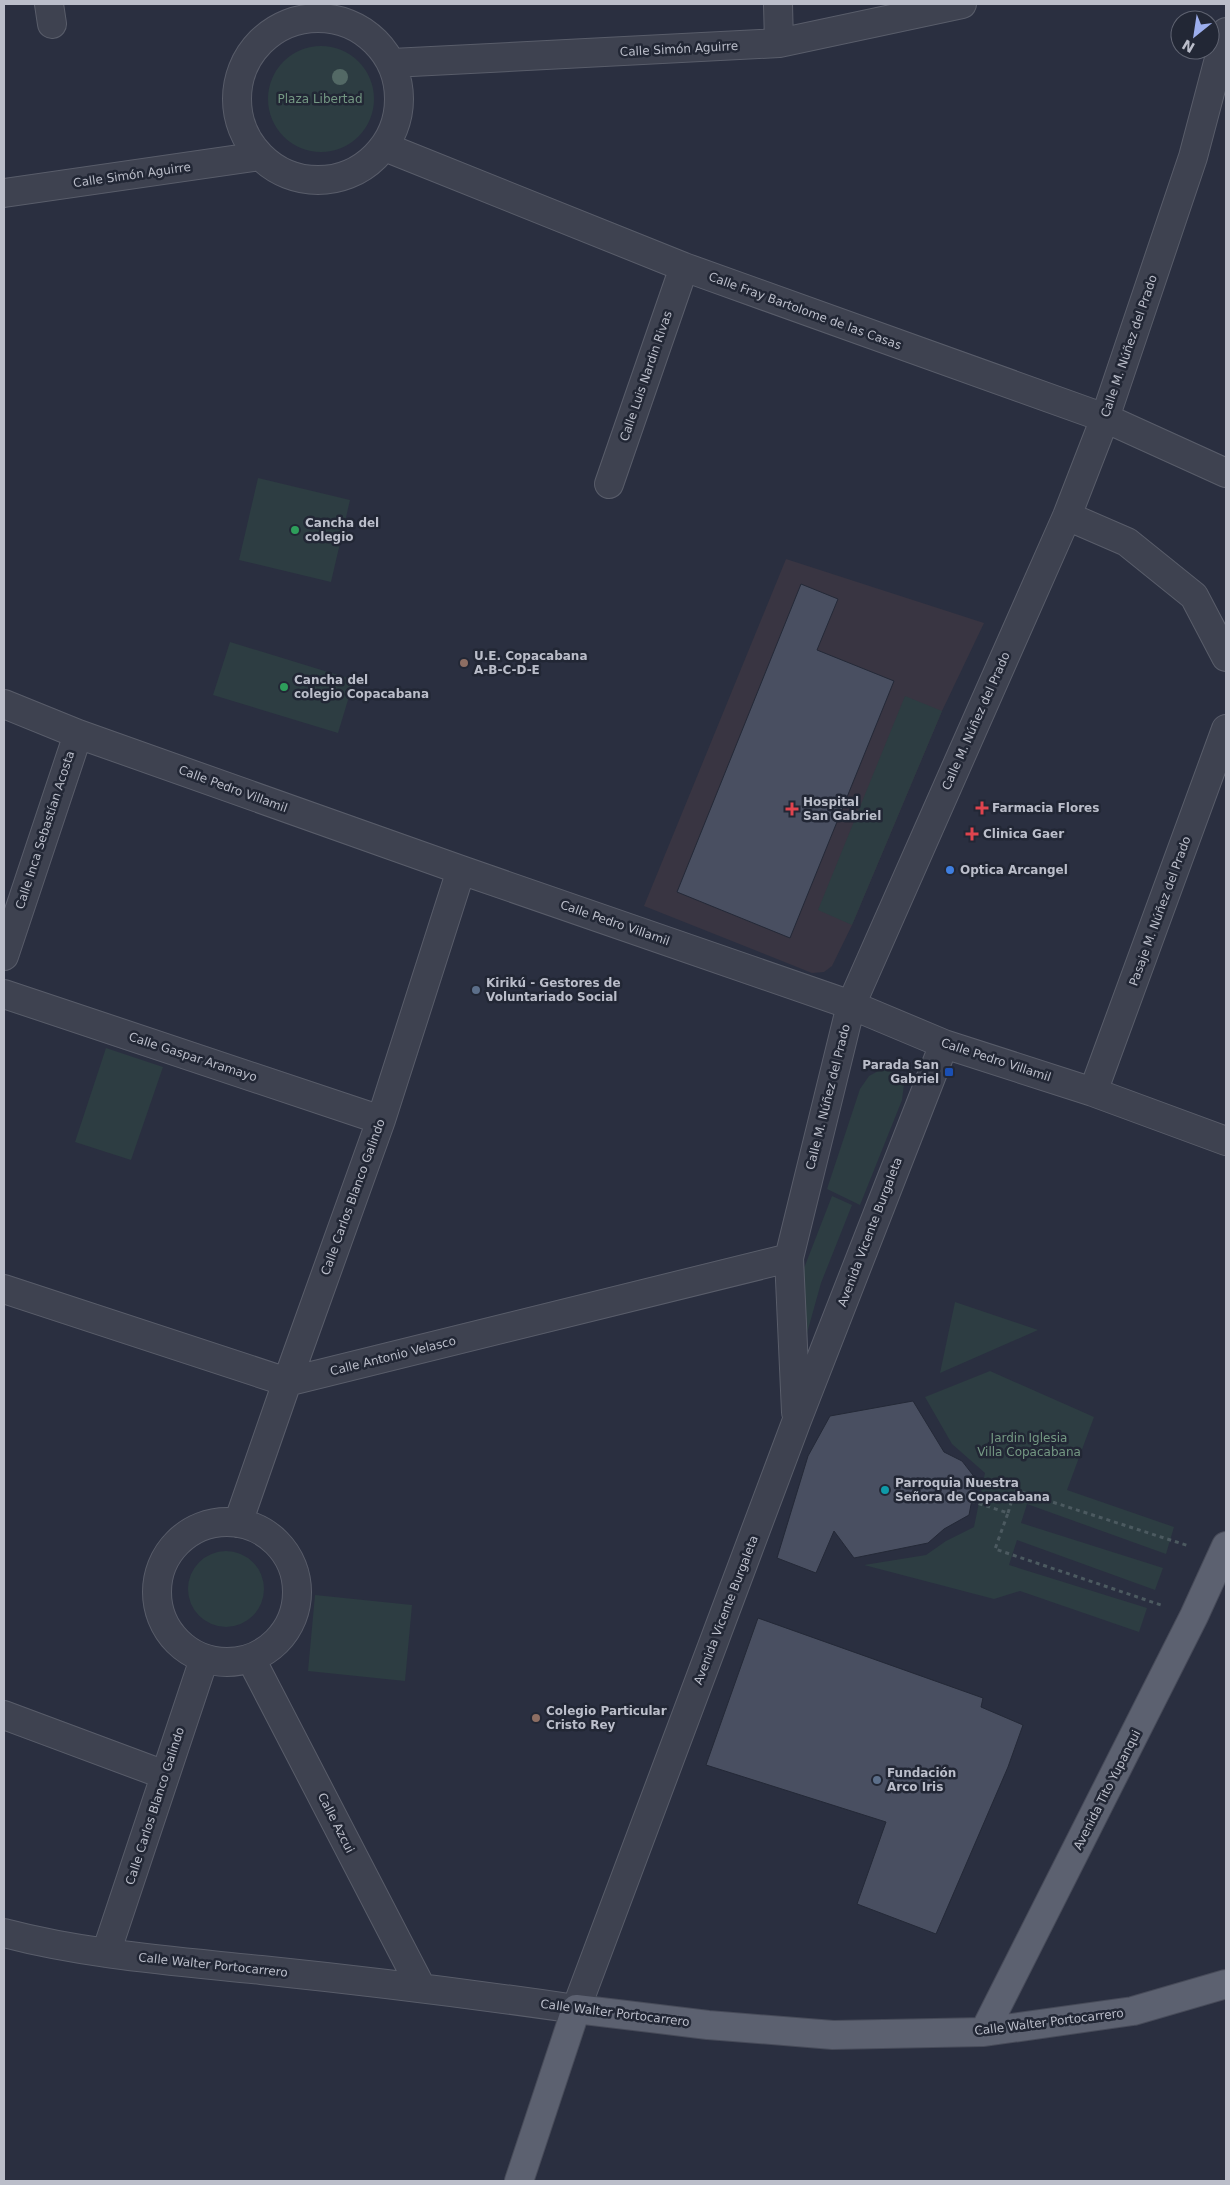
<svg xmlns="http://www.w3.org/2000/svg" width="1230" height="2185" font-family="'DejaVu Sans',sans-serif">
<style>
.medical{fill:#393542}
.green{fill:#2d3d42}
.building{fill:#494f61;stroke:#242937}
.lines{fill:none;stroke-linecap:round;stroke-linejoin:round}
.minor-casing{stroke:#595d6a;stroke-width:30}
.major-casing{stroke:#474b59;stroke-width:30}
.path{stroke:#4c5a60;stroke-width:3;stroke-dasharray:4 4;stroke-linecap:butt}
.minor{stroke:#3e4250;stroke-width:28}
.major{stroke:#5c6170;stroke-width:28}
.tree{fill:#536965}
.leisure-dot{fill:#2e9e5b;stroke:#222735;stroke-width:2}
.education-dot{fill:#8d6e63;stroke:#222735;stroke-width:2}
.health-dot{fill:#e0444e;stroke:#222735;stroke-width:2}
.shop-dot{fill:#3f7fe0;stroke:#222735;stroke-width:2}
.service-dot{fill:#5c6f8a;stroke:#222735;stroke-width:2}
.transit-dot{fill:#1a4fb4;stroke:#222735;stroke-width:2}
.culture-dot{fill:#0f9aa8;stroke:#222735;stroke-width:2}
.labels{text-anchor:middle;stroke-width:5;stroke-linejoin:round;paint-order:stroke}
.street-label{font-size:12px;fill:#bbbeca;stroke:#222735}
.park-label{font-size:12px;fill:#749883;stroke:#222735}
.poi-label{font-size:12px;font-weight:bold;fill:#bbbeca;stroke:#222735;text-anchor:start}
</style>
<rect width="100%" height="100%" fill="#2a2f40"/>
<path class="medical" d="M786,559L984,623L942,711L852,925L832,966L824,972L812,973L644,906Z"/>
<path class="green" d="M268 99a53 53 0 1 1 106 0a53 53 0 1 1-106 0Z
M258,478L350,500L331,582L239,560Z
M230,642L354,680L338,733L213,695Z
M905,696L942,711L852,925L818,910Z
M106,1048L163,1067L131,1160L75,1142Z
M882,1069L898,1073L904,1084L902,1100L860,1205L827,1189L860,1089L869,1076Z
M832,1196L852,1205L821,1283L802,1351L801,1276Z
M955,1302L1038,1330L940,1373Z
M990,1371L1094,1417L1067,1490L1174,1527L1166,1554L1027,1504L1021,1523L1163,1568L1155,1590L1017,1540L1009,1565L1147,1608L1139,1632L1020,1591L994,1599L864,1565L926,1555L946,1541L974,1527L985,1473L952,1444L925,1397Z
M188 1589a38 38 0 1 1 76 0a38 38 0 1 1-76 0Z
M315,1595L412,1605L405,1681L308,1671Z"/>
<path class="building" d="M801,584L838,599L817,650L894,681L790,938L677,892Z
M913,1401L944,1452L962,1461L976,1479L969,1515L944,1529L928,1543L854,1558L834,1531L816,1573L777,1558L808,1456L830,1416Z
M758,1618L983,1698L981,1707L1023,1725L1008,1767L936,1934L857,1904L886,1822L706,1765Z"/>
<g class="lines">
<g class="minor-casing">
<path id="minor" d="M49,4L52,24
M778,4L779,43
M237 99a81 81 0 1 1 162 0a81 81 0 1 1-162 0Z
M392,63L779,43L962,4
M385,147L684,267L1105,418L1226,473
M4,193L260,156
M609,484L684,267
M1067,516L1127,542L1194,596L1226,657
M4,704L78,734L461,870L851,1005L944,1044L1093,1092L1226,1141
M4,956L78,734
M4,994L381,1120
M1093,1092L1226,729
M4,1289L287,1382L789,1258
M796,1412L789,1258L851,1005L1067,516L1105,418L1193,157L1226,32
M157 1592a70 70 0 1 1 140 0a70 70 0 1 1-140 0Z
M238,1523L287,1382L381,1120L461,870
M251,1659L421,1987
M4,1715L165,1775
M4,1933C88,1955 175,1961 261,1970C367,1981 472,1994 576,2009L797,1420L944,1044
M106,1953L204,1659"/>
</g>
<g class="major-casing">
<path id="major" d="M984,2032L1194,1616L1226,1546
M519,2181L576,2009L708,2025L833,2035L984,2032L1133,2011L1226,1984"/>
</g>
<path class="path" d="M971,1501L1008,1513L995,1549L1161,1605
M1008,1513L1015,1490L1189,1546"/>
<use href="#minor" class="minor"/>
<use href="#major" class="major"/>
</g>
<circle class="tree" cx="340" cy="77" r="8"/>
<g class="leisure-dot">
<circle cx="295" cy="530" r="5"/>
<circle cx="284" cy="687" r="5"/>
</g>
<g class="education-dot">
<circle cx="464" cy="663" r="5"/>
<circle cx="536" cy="1718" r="5"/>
</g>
<g class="health-dot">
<path d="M979.5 800.5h5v5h5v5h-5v5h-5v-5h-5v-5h5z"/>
<path d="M789.5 801.5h5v5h5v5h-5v5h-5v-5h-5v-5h5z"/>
<path d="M969.5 826.5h5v5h5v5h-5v5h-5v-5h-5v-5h5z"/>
</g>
<circle class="shop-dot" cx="950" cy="870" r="5"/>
<g class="service-dot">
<circle cx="476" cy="990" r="5"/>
<circle cx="877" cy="1780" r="5"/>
</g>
<rect class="transit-dot" x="944" y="1067" width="10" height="10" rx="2.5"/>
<circle class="culture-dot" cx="885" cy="1490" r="5"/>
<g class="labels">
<g class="street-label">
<text transform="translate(679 49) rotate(-3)" y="4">Calle Simón Aguirre</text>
<text transform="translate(132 175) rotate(-8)" y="4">Calle Simón Aguirre</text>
<text transform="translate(805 311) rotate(20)" y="4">Calle Fray Bartolome de las Casas</text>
<text transform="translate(1129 346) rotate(-71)" y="4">Calle M. Núñez del Prado</text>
<text transform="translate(646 376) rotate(-71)" y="4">Calle Luis Nardin Rivas</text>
<text transform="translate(976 721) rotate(-66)" y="4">Calle M. Núñez del Prado</text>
<text transform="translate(233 789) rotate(20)" y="4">Calle Pedro Villamil</text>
<text transform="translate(45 830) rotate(-72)" y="4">Calle Inca Sebastían Acosta</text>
<text transform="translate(1160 911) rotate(-70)" y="4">Pasaje M. Núñez del Prado</text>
<text transform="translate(615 923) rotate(19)" y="4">Calle Pedro Villamil</text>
<text transform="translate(193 1057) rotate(18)" y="4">Calle Gaspar Aramayo</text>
<text transform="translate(996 1060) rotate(18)" y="4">Calle Pedro Villamil</text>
<text transform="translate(828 1097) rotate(-76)" y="4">Calle M. Núñez del Prado</text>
<text transform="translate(353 1197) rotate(-70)" y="4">Calle Carlos Blanco Galindo</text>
<text transform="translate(870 1232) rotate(-69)" y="4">Avenida Vicente Burgaleta</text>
<text transform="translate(393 1356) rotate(-14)" y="4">Calle Antonio Velasco</text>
<text transform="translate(726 1610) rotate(-69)" y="4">Avenida Vicente Burgaleta</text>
<text transform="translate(1107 1790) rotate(-63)" y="4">Avenida Tito Yupanqui</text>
<text transform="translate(155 1806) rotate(-72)" y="4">Calle Carlos Blanco Galindo</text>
<text transform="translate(336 1823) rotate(63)" y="4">Calle Azcui</text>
<text transform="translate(213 1965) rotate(6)" y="4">Calle Walter Portocarrero</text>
<text transform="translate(615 2013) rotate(7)" y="4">Calle Walter Portocarrero</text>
<text transform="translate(1049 2022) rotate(-7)" y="4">Calle Walter Portocarrero</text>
</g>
<g class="park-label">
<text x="320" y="103">Plaza Libertad</text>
<text x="1029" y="1442">Jardin Iglesia<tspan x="1029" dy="14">Villa Copacabana</tspan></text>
</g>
<g class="poi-label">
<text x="305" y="527">Cancha del<tspan x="305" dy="14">colegio</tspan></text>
<text x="474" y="660">U.E. Copacabana<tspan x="474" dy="14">A-B-C-D-E</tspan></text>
<text x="294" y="684">Cancha del<tspan x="294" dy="14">colegio Copacabana</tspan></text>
<text x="803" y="806">Hospital<tspan x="803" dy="14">San Gabriel</tspan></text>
<text x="992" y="812">Farmacia Flores</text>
<text x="983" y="838">Clinica Gaer</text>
<text x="960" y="874">Optica Arcangel</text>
<text x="486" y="987">Kirikú - Gestores de<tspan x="486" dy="14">Voluntariado Social</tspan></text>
<text x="939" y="1069" text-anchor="end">Parada San<tspan x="939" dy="14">Gabriel</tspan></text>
<text x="895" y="1487">Parroquia Nuestra<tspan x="895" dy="14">Señora de Copacabana</tspan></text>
<text x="546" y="1715">Colegio Particular<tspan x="546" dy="14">Cristo Rey</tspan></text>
<text x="887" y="1777">Fundación<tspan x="887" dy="14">Arco Iris</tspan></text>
</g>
</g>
<rect width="1230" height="2185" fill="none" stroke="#bbbeca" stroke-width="10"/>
<g transform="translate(1195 35) rotate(210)"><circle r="24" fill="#222735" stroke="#5f6371"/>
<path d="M0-4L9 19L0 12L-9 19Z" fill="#9caeed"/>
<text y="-8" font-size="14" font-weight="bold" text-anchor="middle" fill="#bbbeca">N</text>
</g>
</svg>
